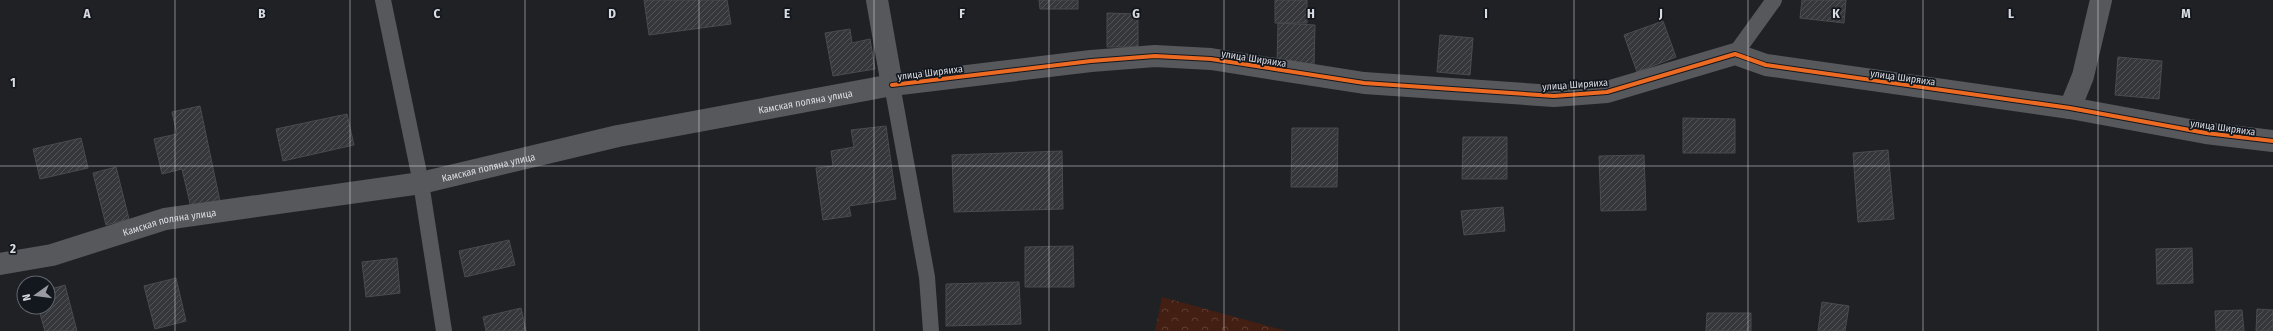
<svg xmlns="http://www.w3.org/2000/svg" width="2273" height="331" font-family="'Fira Sans Condensed',sans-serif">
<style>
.forest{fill:url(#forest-crowns)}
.building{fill:url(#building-hatch);stroke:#4a4b4f}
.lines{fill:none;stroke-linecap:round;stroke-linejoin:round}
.lane{stroke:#57585b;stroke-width:16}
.street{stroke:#57585b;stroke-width:22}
.cycleway-casing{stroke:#13171e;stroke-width:6}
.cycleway{stroke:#ed6a23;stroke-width:4}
.grid{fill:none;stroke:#dadce2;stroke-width:1;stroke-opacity:0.55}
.labels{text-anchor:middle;stroke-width:3.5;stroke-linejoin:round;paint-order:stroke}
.street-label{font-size:10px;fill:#dadce2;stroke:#13171e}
.grid-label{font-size:13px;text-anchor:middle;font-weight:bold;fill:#dadce2;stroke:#13171e;stroke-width:3.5;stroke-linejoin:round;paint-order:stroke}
</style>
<defs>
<pattern id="forest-crowns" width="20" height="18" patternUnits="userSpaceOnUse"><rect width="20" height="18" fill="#431e12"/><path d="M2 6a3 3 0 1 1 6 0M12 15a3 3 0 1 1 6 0" fill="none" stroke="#5e3e34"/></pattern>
<pattern id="building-hatch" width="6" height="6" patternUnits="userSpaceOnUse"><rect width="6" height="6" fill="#35373a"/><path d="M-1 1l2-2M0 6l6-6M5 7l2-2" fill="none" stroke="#525356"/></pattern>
</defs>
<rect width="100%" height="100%" fill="#1f2125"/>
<path class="forest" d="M1162,297L1287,331H1155Z"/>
<path class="building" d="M644,0H727L731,24L649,35Z
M1039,0H1078V9H1040Z
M1275,0H1307V23H1275Z
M1802,0H1846L1844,23L1800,18Z
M1107,13L1138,14V47H1107Z
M1663,21L1676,57L1637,72L1624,35Z
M1278,23L1315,25L1314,65L1277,64Z
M850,29L852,43L870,39L875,69L833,76L825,33Z
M1440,35L1473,38L1470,75L1437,72Z
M2118,57L2162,61L2159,99L2115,95Z
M200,106L221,206L192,212L182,169L162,174L154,139L177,134L172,112Z
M347,114L354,145L283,161L276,129Z
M1683,118L1735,119V153H1683Z
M886,126L896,199L849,206L851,216L823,220L816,168L833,166L831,151L854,147L851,130Z
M1292,128H1338L1337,187H1291Z
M1463,137H1507V179H1462Z
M81,138L88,168L40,179L33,149Z
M1888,150L1894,219L1858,222L1853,153Z
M1062,151L1063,209L954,212L952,155Z
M1644,155L1646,210L1601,211L1599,156Z
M116,167L129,219L106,225L93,173Z
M1503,207L1505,231L1464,235L1461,211Z
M509,240L515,265L465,277L459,251Z
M1073,246L1074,287H1025V247Z
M2192,248L2193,283L2157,284L2156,249Z
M397,258L400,293L366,297L362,262Z
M176,278L186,321L155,329L144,286Z
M1019,282L1021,324L946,326V284Z
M65,285L77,331H45L38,307H48V290Z
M1822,302L1849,306L1845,331H1818Z
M521,308L526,331H486L483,317Z
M2257,309L2273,310V331H2256Z
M2242,310L2244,331H2216L2215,311Z
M1707,313H1751V331H1706Z"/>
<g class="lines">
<path class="lane" d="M383,0L421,183L444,331
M1735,54L1774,0
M892,85L927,277L931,331"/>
<g class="street">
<path d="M892,85L1091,61L1155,56L1211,59L1364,83L1554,96L1607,92L1735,54L1766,65L2070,108L2206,133L2273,141"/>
<path d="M2070,108L2083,76L2101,0"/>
<path id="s1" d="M0,264L52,255L165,219L421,183L618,136L892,85L877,0"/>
</g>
<g class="cycleway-casing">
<path id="cycleway" d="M892,85L1091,61L1155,56L1211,59L1364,83L1554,96L1607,92L1735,54L1766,65L2070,108L2206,133L2273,141"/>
</g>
<use href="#cycleway" class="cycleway"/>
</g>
<path class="grid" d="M175,0V331M350,0V331M525,0V331M699,0V331M874,0V331M1049,0V331M1224,0V331M1399,0V331M1574,0V331M1748,0V331M1923,0V331M2098,0V331M0,166H2273"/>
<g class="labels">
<g class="street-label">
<text transform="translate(1254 58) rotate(9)" y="4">улица Ширяиха</text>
<text transform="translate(930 72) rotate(-7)" y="4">улица Ширяиха</text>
<text transform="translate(1903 77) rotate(8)" y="4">улица Ширяиха</text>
<text transform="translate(1575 84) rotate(-4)" y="4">улица Ширяиха</text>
<text dy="4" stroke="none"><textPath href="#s1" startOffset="823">Камская поляна улица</textPath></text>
<text transform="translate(2223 127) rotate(8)" y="4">улица Ширяиха</text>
<text dy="4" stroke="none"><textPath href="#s1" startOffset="499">Камская поляна улица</textPath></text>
<text dy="4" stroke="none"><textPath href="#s1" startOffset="175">Камская поляна улица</textPath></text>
</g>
</g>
<g class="grid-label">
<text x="87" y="18">A</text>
<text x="262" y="18">B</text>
<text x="437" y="18">C</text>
<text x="612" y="18">D</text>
<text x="787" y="18">E</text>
<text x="962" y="18">F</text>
<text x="1136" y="18">G</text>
<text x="1311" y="18">H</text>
<text x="1486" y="18">I</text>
<text x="1661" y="18">J</text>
<text x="1836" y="18">K</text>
<text x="2011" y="18">L</text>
<text x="2186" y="18">M</text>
<text x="13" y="87">1</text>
<text x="13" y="253">2</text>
</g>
<g transform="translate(36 295) rotate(256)"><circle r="19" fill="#13171e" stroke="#63666c"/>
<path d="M0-3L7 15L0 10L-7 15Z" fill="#999ba0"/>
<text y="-6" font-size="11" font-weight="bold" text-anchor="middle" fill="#dadce2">N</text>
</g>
</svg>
